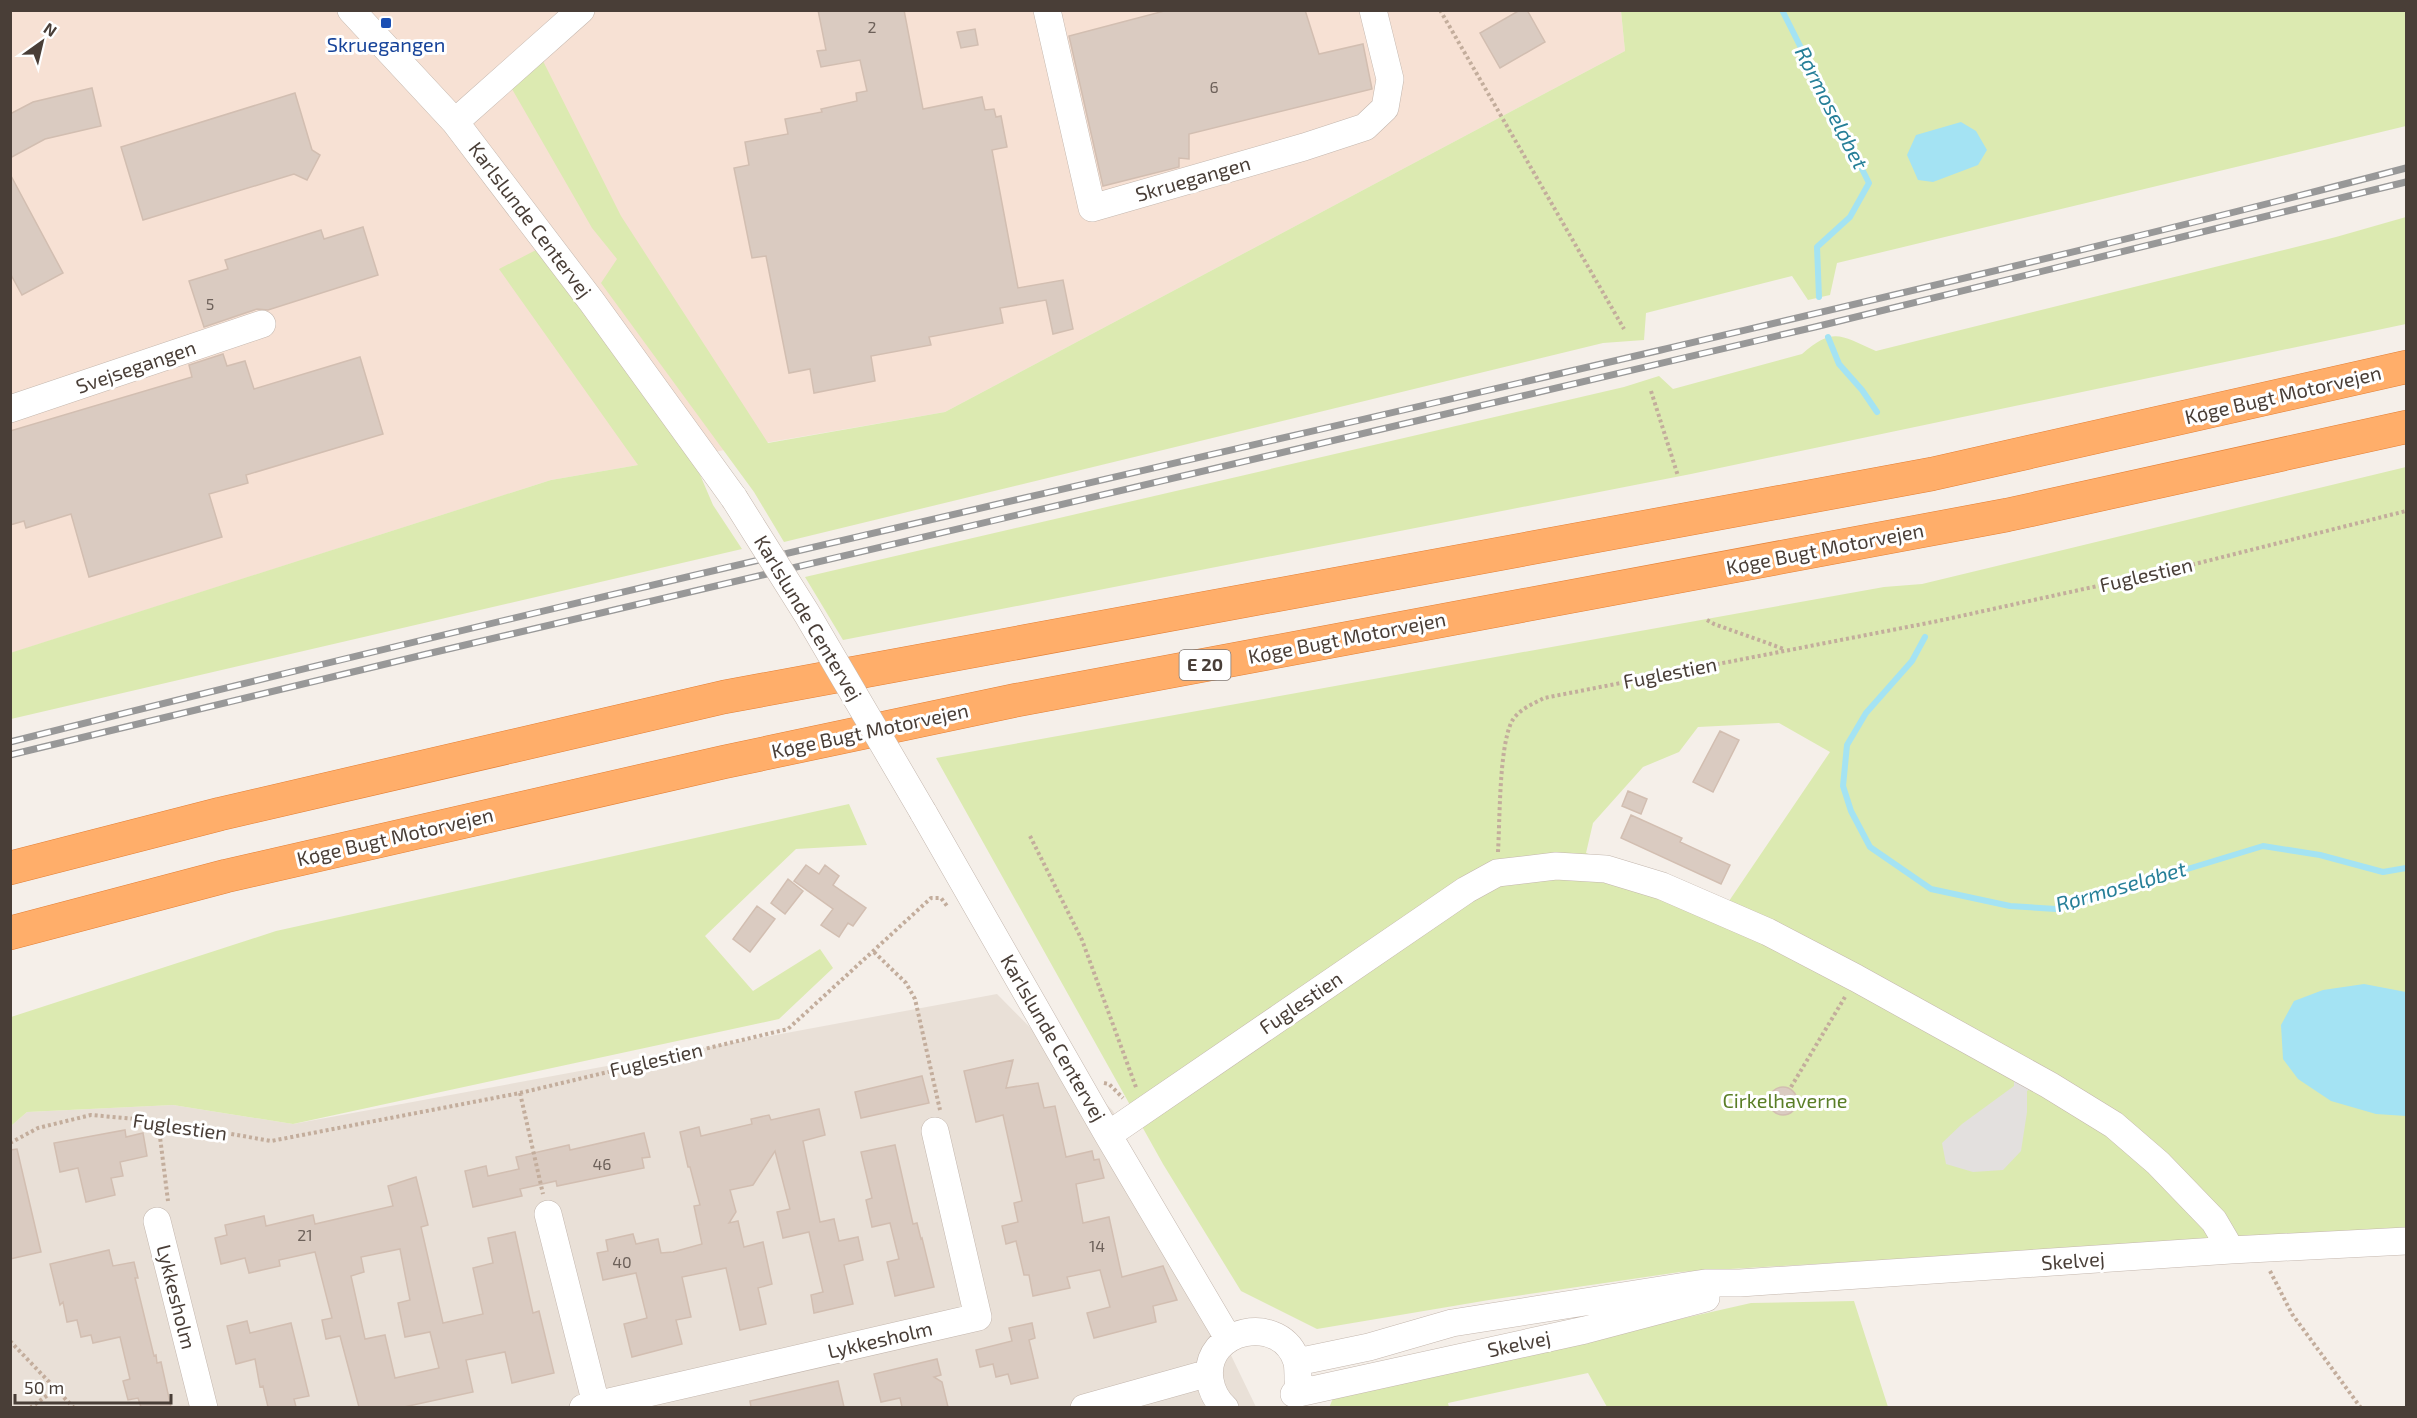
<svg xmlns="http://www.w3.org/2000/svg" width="2417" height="1418" font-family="'Exo 2',sans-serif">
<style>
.residential{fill:#e9e0d7}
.commercial{fill:#f7e1d4}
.green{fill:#dceab1;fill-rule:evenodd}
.parking{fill:#e3e0de}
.water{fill:#a4e3f3}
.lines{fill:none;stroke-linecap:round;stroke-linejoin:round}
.stream{stroke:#a4e3f3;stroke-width:6}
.building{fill:#dacbc1;stroke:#d2beb1;stroke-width:1.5;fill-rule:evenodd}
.minor-casing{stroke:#c4b7ae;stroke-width:28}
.highway-casing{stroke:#e37f35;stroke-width:34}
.path{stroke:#c3ad9c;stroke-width:4;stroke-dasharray:3 3;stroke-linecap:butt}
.minor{stroke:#fff;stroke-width:27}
.highway{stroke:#ffae6a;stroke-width:33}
.rail-casing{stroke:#989898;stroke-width:7}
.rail{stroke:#fff;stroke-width:4.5;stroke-dasharray:14;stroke-linecap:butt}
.minor-bridge-casing{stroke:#c4b7ae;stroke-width:28;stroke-linecap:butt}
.minor-bridge{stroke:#fff;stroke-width:27}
.transit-dot{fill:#1a4fb4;stroke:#fff;stroke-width:2}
.labels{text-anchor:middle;stroke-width:6;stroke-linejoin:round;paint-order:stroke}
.number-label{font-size:16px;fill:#6d615a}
.shield{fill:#fff;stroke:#807873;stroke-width:1.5}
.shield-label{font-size:18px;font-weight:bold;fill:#493e37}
.transit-label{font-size:20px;fill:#164399;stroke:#fff}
.street-label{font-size:20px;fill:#493e37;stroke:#fff}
.park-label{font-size:20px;fill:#5a7e27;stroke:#fff}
.water-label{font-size:21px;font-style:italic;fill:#267f98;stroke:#fff}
</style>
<rect width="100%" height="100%" fill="#f5efe9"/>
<path class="residential" d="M997,994L1113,1111L1256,1407L11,1408V1126L27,1112L173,1105L293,1124Z"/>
<path class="commercial" d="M11,11H1621L1625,51L945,412L551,480L11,653Z"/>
<path class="green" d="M1621,11H2406V126L1837,263L1830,295L1808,300L1792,276L1646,313L1644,340L1603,343L784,542L754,492L601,283L617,259L592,228L512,89L543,61L621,216L768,443L945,412L1625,51Z
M2406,217V324L1691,474L843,640L805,577L1624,387L1659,376L1673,389L1802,354C1834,326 1841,336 1876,351L2336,237Z
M538,249L692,456L713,505L742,549L11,719L10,653L551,480L638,465L499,269Z
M2406,467V1229L1680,1272L1489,1300L1317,1329L1241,1291L1163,1164L936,758L1884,587L1922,584ZM1779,723L1830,752L1727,904L1586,853L1593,823L1643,767L1679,752L1698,727Z
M849,804L867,845L796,849L705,936L753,991L820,949L833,968L779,1019L293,1124L173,1105L27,1112L11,1126V1017L276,931Z
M1854,1301L1888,1407H1607L1588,1373L1448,1403L1449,1407L1329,1408L1333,1398L1751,1303Z"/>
<path class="parking" d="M2014,1069L2037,1085L2027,1091V1112L2021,1151L2003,1170L1973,1172L1946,1164L1942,1143L1962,1124L2014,1086Z"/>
<path class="water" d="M1961,122L1976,131L1987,150L1978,165L1933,182L1918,180L1907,155L1916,135Z
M2364,984L2406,992V1116L2376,1114L2331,1101L2298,1079L2283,1059L2281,1025L2294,1001L2323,990Z"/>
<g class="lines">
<path class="stream" d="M1782,10L1869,183L1850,217L1817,247L1819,297
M1828,337L1839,364L1862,390L1877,412
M1925,637L1912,661L1866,713L1847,745L1843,786L1851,811L1870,847L1931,889L2010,906L2056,909L2263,846L2320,855L2383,872L2406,868"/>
</g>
<path class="building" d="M818,10H904L923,109L982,97L985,110L994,109L996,117L1001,116L1007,147L992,150L1018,288L1063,280L1073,329L1053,334L1046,300L1000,308L1003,323L929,337L931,345L871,356L875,381L814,393L810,369L789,373L766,256L752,258L734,168L749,165L745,142L788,134L785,119L822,112L821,109L857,101L856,93L867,91L860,60L821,67L817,51L826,50Z
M1168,10H1305L1319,54L1363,44L1372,89L1189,134V159L1179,158V167L1103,186L1069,36Z
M1520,10H1527L1545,42L1500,68L1480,33Z
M975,29L978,45L961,48L957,32Z
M92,88L101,126L45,139L10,158V114L33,102Z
M295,93L312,150L320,155L307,180L294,174L143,220L121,147Z
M10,174L63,273L22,295L10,273Z
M363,227L378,275L268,310L257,309L204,327L189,281L228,269L225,260L321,230L324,239Z
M223,354L227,366L245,361L254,389L360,357L383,434L246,475L248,483L209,494L222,537L89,577L71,514L26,528L24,521L10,525V431L192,377L189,365Z
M1720,731L1739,740L1713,792L1693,782Z
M1628,791L1647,799L1641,814L1622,806Z
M1631,815L1682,838L1680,842L1730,865L1721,884L1621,838Z
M806,865L819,874L825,865L839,876L833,885L866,908L853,926L848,923L839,937L821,925L833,909L794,881Z
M788,879L803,891L785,914L771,903Z
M757,906L775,919L750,952L733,939Z
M1013,1060L1006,1088L1038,1083L1044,1108L1055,1106L1066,1157L1092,1151L1094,1160L1099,1159L1104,1178L1076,1184L1083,1223L1109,1217L1122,1277L1163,1266L1177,1300L1153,1306L1156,1322L1094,1338L1087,1313L1110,1307L1100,1270L1067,1277L1070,1288L1033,1296L1029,1275H1024L1016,1241L1006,1244L1002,1226L1018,1222L1014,1203L1022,1201L1003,1115L976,1122L964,1071Z
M922,1076L929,1103L861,1118L855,1092Z
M1769 1101a14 14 0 1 1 28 0a14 14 0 1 1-28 0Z
M819,1109L825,1135L803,1141L820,1222L834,1219L839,1241L858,1237L863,1260L844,1265L853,1304L814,1313L811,1295L823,1292L809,1232L783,1238L777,1212L790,1209L775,1151L753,1185L730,1190L736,1212L729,1223L738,1221L744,1247L763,1242L772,1284L758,1288L766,1324L740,1330L726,1268L682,1277L691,1317L676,1320L682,1344L632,1357L624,1324L647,1318L636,1273L603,1280L597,1253L608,1251L606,1240L633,1234L636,1244L658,1239L661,1253L673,1252L702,1244L694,1206L700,1205L690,1167H688L680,1132L699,1127L701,1136L752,1124L751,1119L769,1115L771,1120Z
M125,1130L126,1137L143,1133L147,1156L120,1162L123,1176L111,1178L115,1195L86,1202L78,1168L60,1172L54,1143Z
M644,1133L650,1157L642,1158L644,1168L557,1186L556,1181L520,1189L522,1196L473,1207L465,1171L486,1166L488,1176L519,1169L516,1157L569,1145L570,1150Z
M895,1145L913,1224L917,1223L921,1239L922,1238L934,1287L895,1296L887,1262L899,1259L890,1223L872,1227L866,1200L872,1198L861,1152Z
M17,1149L41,1252L10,1259V1150Z
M416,1177L428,1225L421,1227L443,1323L483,1314L473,1268L493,1263L488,1238L515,1232L533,1313L539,1311L554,1373L512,1383L505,1352L466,1360L473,1392L404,1407H359L340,1336L326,1339L322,1320L332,1318L315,1252L279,1260L280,1266L249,1273L245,1258L221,1264L215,1238L227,1235L225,1225L264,1216L266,1226L313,1215L315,1224L393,1206L388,1186ZM400,1249L410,1300L398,1303L405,1337L430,1332L439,1368L395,1378L385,1335L365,1339L351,1276L364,1272L361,1257Z
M109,1250L113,1266L134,1262L138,1278H135L154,1356L156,1355L157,1363L161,1362L171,1407H141L138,1398L128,1400L123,1381L130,1379L120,1337L93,1343L91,1335L81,1337L77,1320L67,1322L63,1302L60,1305L50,1264Z
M247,1321L250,1333L291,1323L309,1396L294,1399L296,1407H268L263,1386L260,1387L255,1359L236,1364L227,1326Z
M1032,1323L1035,1338L1029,1340L1038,1378L1011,1384L1008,1374L996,1377L993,1364L980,1367L976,1350L1012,1341L1009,1328Z
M937,1359L941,1375L934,1377L942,1382L948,1407H902L900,1398L881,1402L874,1374Z
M838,1381L844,1407H751L750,1401Z"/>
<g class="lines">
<g class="minor-casing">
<path id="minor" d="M351,10L455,122L592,302L734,498
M1047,10L1092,208L1304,147L1365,127L1385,108L1390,79L1373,10
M455,122L581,10
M10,409L262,324
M923,812L1108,1135L1228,1338
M1108,1135L1466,890L1497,873L1556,866L1606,869L1662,886L1768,932L1856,978L2049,1085L2114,1125L2158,1163L2214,1221L2231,1250
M548,1214L597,1408
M157,1221L204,1408
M1297,1362L1369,1347L1452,1323L1705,1283H1740L2231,1250L2406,1241
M1294,1394L1585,1330L1706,1298
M583,1408L978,1317L935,1131
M1084,1408L1209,1373
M1225,1408C1216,1400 1212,1392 1210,1380C1202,1328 1282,1312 1297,1362C1298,1367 1298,1375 1298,1380"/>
</g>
<g class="highway-casing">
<path id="highway" d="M10,868L220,814L724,697L1932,474L2406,367
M10,933L226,876L724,762L1017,700L2007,515L2406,427"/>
</g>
<path class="path" d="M1440,10L1624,329
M1651,391L1678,476
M1707,620L1714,624L1784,649
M1030,836L1082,940L1137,1090
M1498,852C1500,818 1499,751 1511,723C1517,710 1533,704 1544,698L1938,621L2175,569L2406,511
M874,952L906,983L915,999L940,1110
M1104,1083L1109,1084L1123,1098
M1791,1087L1845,997
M520,1093L543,1194
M158,1121L168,1201
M10,1143L38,1128L91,1115L158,1121L271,1141L520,1093L788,1029L931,898H941L947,906
M2270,1271L2292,1314L2361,1408
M10,1341L74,1408
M30,1408L56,1389"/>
<use href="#minor" class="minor"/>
<use href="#highway" class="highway"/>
<g class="rail-casing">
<path id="rail" d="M10,742C558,603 1110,479 1661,350C1910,291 2159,233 2406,168
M10,755L427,654L1815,327L2406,182"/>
</g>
<use href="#rail" class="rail"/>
<g class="minor-bridge-casing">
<path id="minor-bridge" d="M734,498L807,614L923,812"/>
</g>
<use href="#minor-bridge" class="minor-bridge"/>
</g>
<rect class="transit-dot" x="380" y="17" width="12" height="12" rx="3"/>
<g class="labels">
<g class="number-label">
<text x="872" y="33">2</text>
<text x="1214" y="93">6</text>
<text x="210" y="310">5</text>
<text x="602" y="1170">46</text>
<text x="305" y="1241">21</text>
<text x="1097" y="1252">14</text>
<text x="622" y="1268">40</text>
</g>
<rect class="shield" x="1179.5" y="650" width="51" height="30" rx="4.5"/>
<g class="shield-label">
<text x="1205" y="671">E 20</text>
</g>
<g class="transit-label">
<text x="386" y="52">Skruegangen</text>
</g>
<g class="street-label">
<text transform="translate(1193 179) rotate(-16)" y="7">Skruegangen</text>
<text transform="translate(530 220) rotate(53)" y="7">Karlslunde Centervej</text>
<text transform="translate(136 367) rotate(-19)" y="7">Svejsegangen</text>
<text transform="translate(2283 395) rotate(-13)" y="7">Køge Bugt Motorvejen</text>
<text transform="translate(1825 549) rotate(-11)" y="7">Køge Bugt Motorvejen</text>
<text transform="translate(2146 575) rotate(-13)" y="7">Fuglestien</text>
<text transform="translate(808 618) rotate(59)" y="7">Karlslunde Centervej</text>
<text transform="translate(1347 638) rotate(-11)" y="7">Køge Bugt Motorvejen</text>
<text transform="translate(1670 673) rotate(-11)" y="7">Fuglestien</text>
<text transform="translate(870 731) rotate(-12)" y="7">Køge Bugt Motorvejen</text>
<text transform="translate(395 837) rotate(-13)" y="7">Køge Bugt Motorvejen</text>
<text transform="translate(1301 1003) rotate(-34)" y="7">Fuglestien</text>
<text transform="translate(1053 1038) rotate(60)" y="7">Karlslunde Centervej</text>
<text transform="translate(656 1060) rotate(-13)" y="7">Fuglestien</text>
<text transform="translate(180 1127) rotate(8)" y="7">Fuglestien</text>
<text transform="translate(2073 1261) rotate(-4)" y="7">Skelvej</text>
<text transform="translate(176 1297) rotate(76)" y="7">Lykkesholm</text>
<text transform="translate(880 1340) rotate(-13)" y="7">Lykkesholm</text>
<text transform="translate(1519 1344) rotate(-12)" y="7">Skelvej</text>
</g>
<g class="park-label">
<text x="1785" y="1108">Cirkelhaverne</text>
</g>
<g class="water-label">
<text transform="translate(1831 108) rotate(63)" y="7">Rørmoseløbet</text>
<text transform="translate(2121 887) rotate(-16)" y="7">Rørmoseløbet</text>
</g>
</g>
<rect width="2417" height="1418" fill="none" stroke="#493e37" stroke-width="24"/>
<g transform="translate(42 42) rotate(34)" stroke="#ffffff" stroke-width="4.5" paint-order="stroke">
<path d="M0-4.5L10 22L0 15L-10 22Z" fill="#493e37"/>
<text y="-9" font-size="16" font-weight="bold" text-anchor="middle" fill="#493e37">N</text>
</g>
<path d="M15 1394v9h156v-9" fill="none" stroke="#493e37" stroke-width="3"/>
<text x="24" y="1394" font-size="18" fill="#493e37" stroke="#ffffff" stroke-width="4.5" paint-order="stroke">50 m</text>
</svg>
